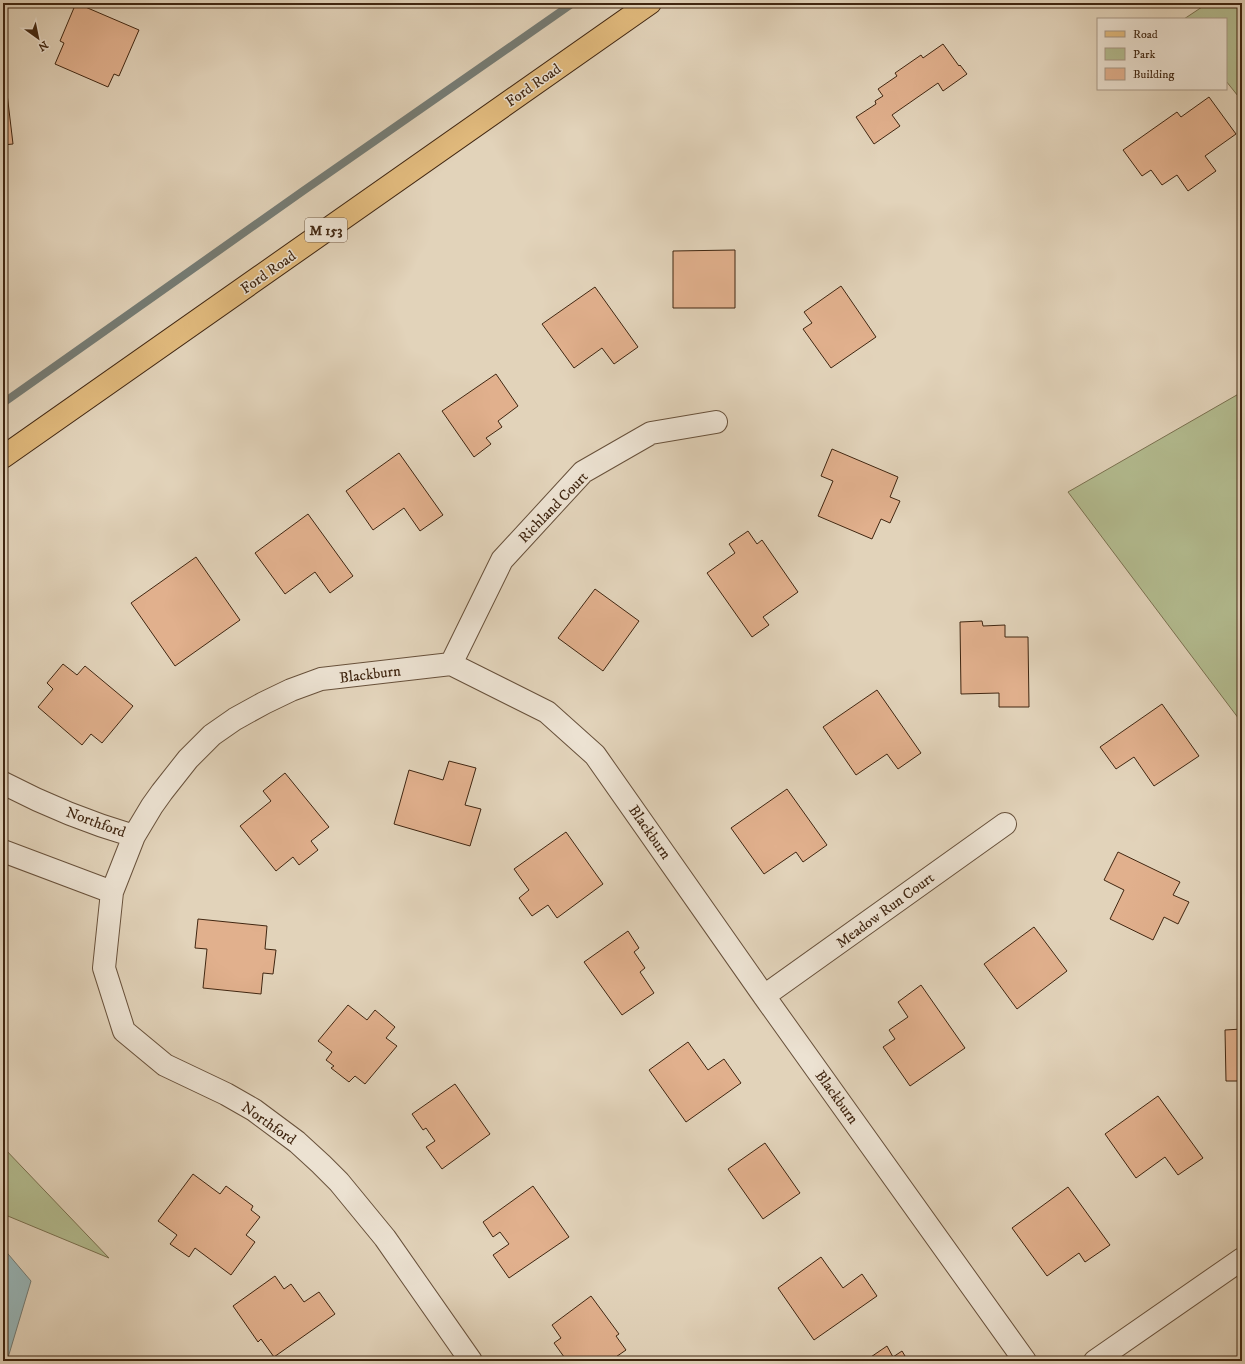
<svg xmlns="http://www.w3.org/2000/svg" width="1245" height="1364" font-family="'IM FELL DW Pica',serif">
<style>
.green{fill:#b3bc90;stroke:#7a7150}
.water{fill:#98b6b8;stroke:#757c75}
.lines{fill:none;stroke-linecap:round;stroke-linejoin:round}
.stream{stroke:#757c75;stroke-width:8}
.building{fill:#e1b08d;stroke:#402611}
.street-casing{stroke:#68513b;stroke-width:24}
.primary-casing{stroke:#402611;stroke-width:24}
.street{stroke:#ece2d2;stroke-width:22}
.primary{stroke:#e1ba7d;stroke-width:22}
.labels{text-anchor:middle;stroke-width:3;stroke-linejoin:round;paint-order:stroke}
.shield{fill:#ece2d2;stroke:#745e4b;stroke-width:1}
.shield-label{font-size:14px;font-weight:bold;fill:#402611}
.street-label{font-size:15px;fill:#402611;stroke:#ece2d2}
</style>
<rect width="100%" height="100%" fill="#e2d3ba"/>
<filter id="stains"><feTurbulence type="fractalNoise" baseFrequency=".005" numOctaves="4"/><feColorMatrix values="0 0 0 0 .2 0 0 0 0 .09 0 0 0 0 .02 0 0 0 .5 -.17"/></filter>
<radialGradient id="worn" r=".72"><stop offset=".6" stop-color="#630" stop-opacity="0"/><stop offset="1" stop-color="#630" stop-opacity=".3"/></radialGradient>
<path class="green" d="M1208,3H1242V101L1226,81V19H1184Z
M1242,392V723L1068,492Z
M3,1147L109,1258L3,1214Z"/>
<path class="water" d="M3,1248L31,1281L7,1361H3Z"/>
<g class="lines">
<path class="stream" d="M3,403L303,191L573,3"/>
</g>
<path class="building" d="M76,3L139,30L119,76L114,74L108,87L55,64L64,43L60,41Z
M943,44L959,66L960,65L967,74L943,91L938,83L892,115L900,126L874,144L856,117L876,104L875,101L883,96L878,89L897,76L895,73L921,55L923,58Z
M3,68H4L13,144L3,145Z
M1209,97L1236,134L1205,156L1216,171L1188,191L1177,175L1162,185L1151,170L1142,176L1123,150L1177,112L1181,117Z
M735,250V308H673V251Z
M841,286L876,337L831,368L803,329L812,323L804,312Z
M595,287L638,347L614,364L602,348L574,368L542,324Z
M496,374L518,406L498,421L502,427L486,438L491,444L474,457L442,411Z
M832,449L898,477L890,497L900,501L890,523L881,519L872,539L818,516L833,481L821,476Z
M399,453L443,515L420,531L404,508L373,530L346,491Z
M308,514L353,576L330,593L315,572L285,594L255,553Z
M748,531L757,544L762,540L798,592L763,617L769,625L752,637L707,573L735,553L729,544Z
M196,557L240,620L175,666L131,603Z
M595,589L639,621L603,671L558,638Z
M982,621L983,626L1005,625V637H1028L1029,707H999V693L961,694L960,622Z
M63,664L77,675L85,666L133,706L102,743L91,734L82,745L38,707L53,689L47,683Z
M877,690L921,753L898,769L887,754L856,775L823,727Z
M1162,704L1199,756L1154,786L1134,757L1116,769L1100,747Z
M449,761L476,768L465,805L481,809L470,846L394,824L409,770L443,780Z
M285,773L329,827L311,841L318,850L299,865L293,857L276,871L240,826L271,801L263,791Z
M787,789L827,845L803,862L796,852L764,874L731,828Z
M566,832L603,884L557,918L548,905L532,916L519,898L529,890L514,869Z
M1118,852L1180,882L1173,895L1189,902L1178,924L1164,917L1153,940L1110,919L1124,890L1104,880Z
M198,919L267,926L265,949L276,950L273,974L263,973L261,994L203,988L207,949L195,948Z
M1034,927L1067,971L1017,1009L984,964Z
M628,931L639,948L634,952L645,968L640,972L654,993L622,1015L584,962Z
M921,985L965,1048L910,1086L883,1047L895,1039L889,1030L908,1017L898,1002Z
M348,1005L367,1020L375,1010L395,1027L386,1038L397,1046L365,1084L355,1076L349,1082L331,1068L334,1066L326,1060L332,1052L318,1041Z
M1242,1029V1091H1240V1081H1226L1225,1030Z
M688,1042L708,1070L724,1059L741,1083L686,1122L649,1070Z
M455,1084L490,1134L442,1169L426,1147L435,1141L426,1128L423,1130L412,1114Z
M1158,1096L1203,1158L1178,1175L1165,1157L1136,1178L1105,1134Z
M765,1143L800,1193L763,1219L728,1169Z
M193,1174L220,1194L226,1186L253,1206L251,1210L260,1217L246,1235L255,1242L231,1275L195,1248L189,1257L170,1244L177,1235L158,1221Z
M533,1186L569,1237L509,1278L493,1255L509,1244L500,1232L493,1237L483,1222Z
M1068,1187L1110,1245L1085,1262L1079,1253L1047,1276L1012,1228Z
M821,1257L843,1288L862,1274L877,1296L814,1340L778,1288Z
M275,1276L284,1289L291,1284L304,1302L319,1292L335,1314L274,1357L261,1339L258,1342L233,1306Z
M591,1296L619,1334L616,1336L626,1350L610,1361H567L554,1343L561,1338L552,1325Z
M887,1346L893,1357L902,1351L908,1361H865Z"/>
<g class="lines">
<g class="street-casing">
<path id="street" d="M451,664L502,560L583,472L651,433L716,422
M3,783C45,805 89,823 134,836
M3,851L112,892
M764,996L1005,824
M471,1361L385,1238L339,1182L321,1164L297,1142L254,1110L226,1094L165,1065L124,1031L104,968L112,892L134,836L152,806L162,792L188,759L212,735L235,719L264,703L291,690L321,679L451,664L547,712L595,755L764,996L1025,1361
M1095,1361L1242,1259"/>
</g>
<g class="primary-casing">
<path id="primary" d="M3,457L650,3"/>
</g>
<use href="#street" class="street"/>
<use href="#primary" class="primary"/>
</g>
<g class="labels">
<rect class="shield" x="305" y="218" width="42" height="24" rx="3"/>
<g class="shield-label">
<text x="326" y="235">M 153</text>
</g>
<g class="street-label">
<text transform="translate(533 85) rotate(-35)" y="5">Ford Road</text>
<text transform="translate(268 272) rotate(-35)" y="5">Ford Road</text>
<text transform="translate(553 507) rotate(-46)" y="5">Richland Court</text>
<text transform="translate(370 674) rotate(-7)" y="5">Blackburn</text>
<text transform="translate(96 822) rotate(20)" y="5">Northford</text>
<text transform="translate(650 832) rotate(55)" y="5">Blackburn</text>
<text transform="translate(885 910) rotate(-36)" y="5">Meadow Run Court</text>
<text transform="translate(837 1097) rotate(54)" y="5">Blackburn</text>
<text transform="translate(269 1123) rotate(35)" y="5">Northford</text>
</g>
</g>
<rect width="1245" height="1364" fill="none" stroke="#e2d3ba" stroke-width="16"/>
<rect x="4" y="4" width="1237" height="1356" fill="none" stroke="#402611" stroke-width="2"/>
<rect x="8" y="8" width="1229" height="1348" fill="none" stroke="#402611"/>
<rect x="1097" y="18" width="130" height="72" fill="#ece2d2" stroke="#a79785"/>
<rect x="1105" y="31" width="20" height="6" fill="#e1ba7d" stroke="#a79785"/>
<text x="1133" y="38" font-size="12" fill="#402611">Road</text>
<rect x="1105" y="48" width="20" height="12" fill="#b3bc90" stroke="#a79785"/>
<text x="1133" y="58" font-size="12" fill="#402611">Park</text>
<rect x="1105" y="68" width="20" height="12" fill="#e1b08d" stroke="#a79785"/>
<text x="1133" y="78" font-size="12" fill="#402611">Building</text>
<g transform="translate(38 38) rotate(147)" stroke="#ece2d2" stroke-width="3" paint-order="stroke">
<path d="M0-3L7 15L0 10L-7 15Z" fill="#402611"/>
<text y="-6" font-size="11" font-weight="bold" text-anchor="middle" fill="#402611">N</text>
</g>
<rect width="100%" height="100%" filter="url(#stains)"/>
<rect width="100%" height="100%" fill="url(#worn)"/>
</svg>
